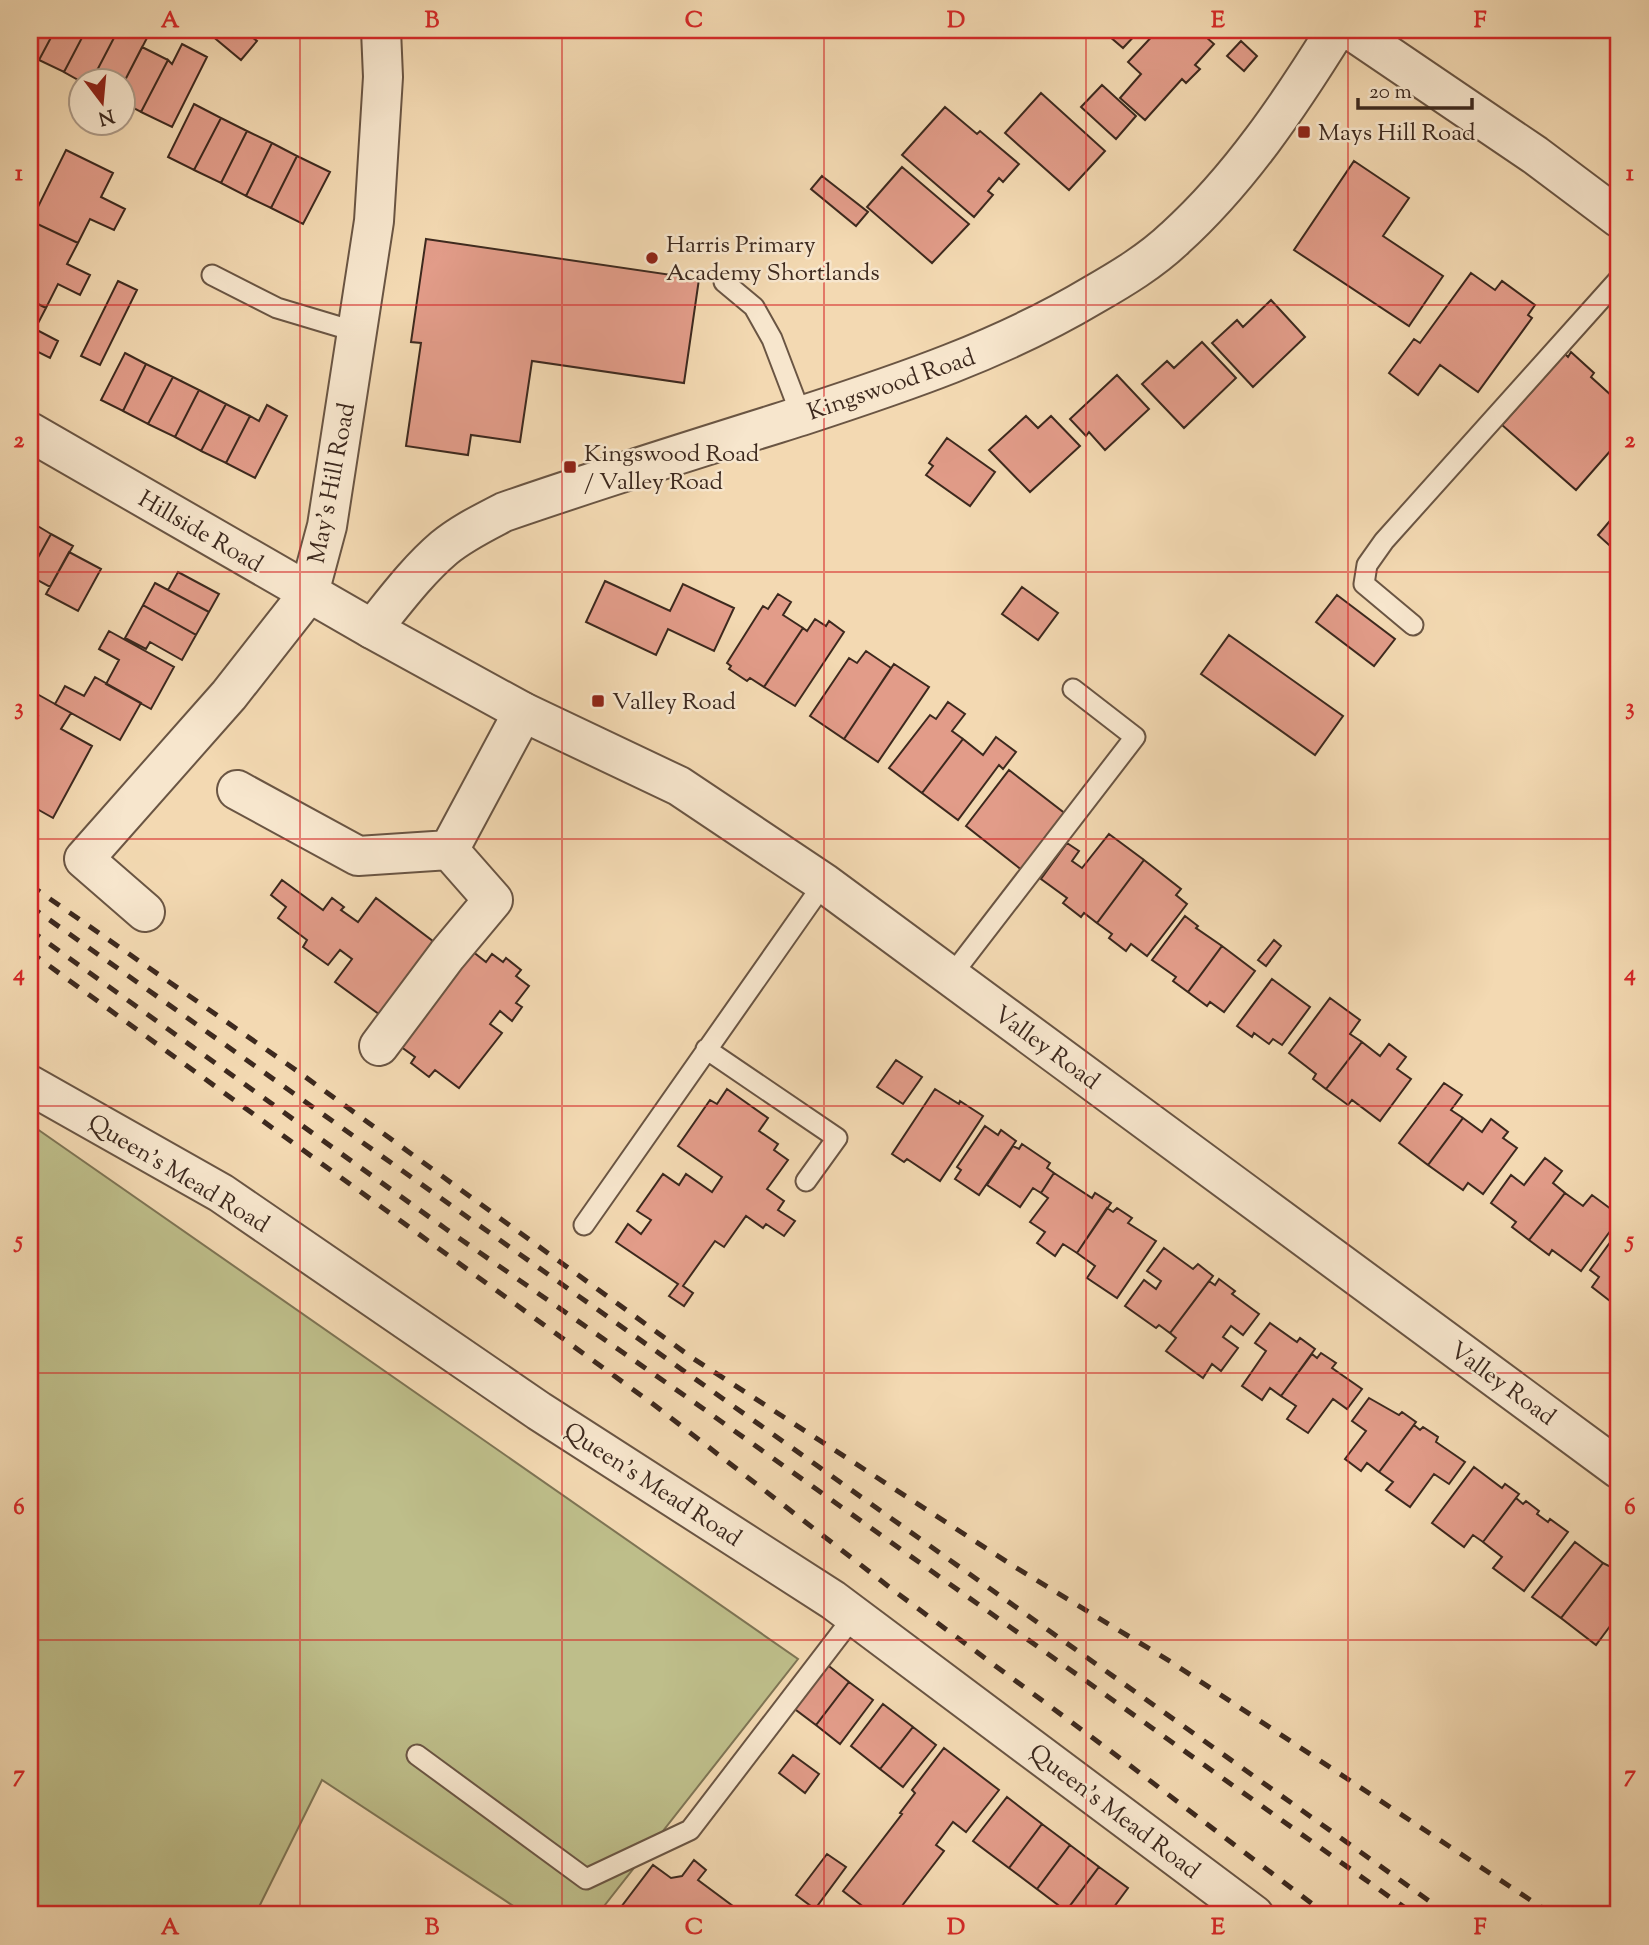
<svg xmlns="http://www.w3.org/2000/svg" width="1649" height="1945" font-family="'Sorts Mill Goudy',serif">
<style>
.green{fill:#bebe8a;stroke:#7e7454;stroke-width:2}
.building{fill:#e29c89;stroke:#3d291e;stroke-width:2}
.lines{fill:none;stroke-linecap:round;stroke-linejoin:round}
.service-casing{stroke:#6a5543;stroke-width:23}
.minor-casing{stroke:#6a5543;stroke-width:42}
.tertiary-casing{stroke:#6a5543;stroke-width:42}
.service{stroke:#f7e6cd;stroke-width:19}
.minor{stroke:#f7e6cd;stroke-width:38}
.tertiary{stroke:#f7e6cd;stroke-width:38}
.rail{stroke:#3d291e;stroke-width:5;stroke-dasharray:12 12;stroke-linecap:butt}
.grid{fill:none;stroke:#d62828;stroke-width:2;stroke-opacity:0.55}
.poi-dot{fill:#8f2418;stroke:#f7e6cd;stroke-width:2.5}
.labels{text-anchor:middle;stroke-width:5;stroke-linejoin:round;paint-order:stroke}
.poi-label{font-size:24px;fill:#3d291e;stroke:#f7e6cd;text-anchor:start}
.street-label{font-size:24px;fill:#3d291e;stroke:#f7e6cd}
.neatline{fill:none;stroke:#d62828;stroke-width:2.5}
.grid-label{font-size:23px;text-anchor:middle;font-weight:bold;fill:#d62828}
</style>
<rect width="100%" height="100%" fill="#f3d9b2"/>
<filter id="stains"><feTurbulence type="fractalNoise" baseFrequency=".00286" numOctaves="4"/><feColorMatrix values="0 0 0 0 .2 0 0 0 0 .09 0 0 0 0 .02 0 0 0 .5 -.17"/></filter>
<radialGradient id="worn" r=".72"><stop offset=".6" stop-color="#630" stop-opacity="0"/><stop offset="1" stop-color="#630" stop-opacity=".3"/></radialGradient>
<path class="green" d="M30,1124L798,1659L597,1915H527L322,1780L255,1915H30Z"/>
<path class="building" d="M30,30H55L39,60L30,55Z
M55,30H86L64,72L39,60Z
M86,30H107L116,34L92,80L80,81L64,72Z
M125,30H136L148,36L122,86V80H92L116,34L121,37Z
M205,30H243L257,41L241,60Z
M1102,30H1140L1123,48Z
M1158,30H1198L1214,44L1195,65L1200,69L1186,83L1182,79L1145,120L1120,98L1141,74L1128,62Z
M1241,41L1257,56L1244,71L1227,56Z
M182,44L207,57L172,127L141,112L168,60L172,64Z
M142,47L168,60L141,112L122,102V86Z
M1102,85L1136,116L1116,139L1081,107Z
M1041,93L1105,151L1069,190L1005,133Z
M194,104L221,118L194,170L168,157Z
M945,107L977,134L980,131L1019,164L1003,182L999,178L988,191L993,195L974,217L902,155Z
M221,118L247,131L221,183L194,170Z
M247,131L272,143L246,196L221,183Z
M272,143L297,156L271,208L246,196Z
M66,150L113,173L101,197L125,209L114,230L90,219L78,243L31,221Z
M297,156L330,172L303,224L271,208Z
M1354,161L1409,198L1383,236L1443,276L1409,326L1294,250Z
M902,167L969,224L932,263L867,207Z
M822,176L868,212L856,226L811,189Z
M31,221L78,243L67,264L90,275L80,295L58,284L46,308L30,300Z
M426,239L699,279L684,383L532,361L520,442L471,435L468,455L406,446L421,343L411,342Z
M1471,273L1495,290L1502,281L1535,305L1528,315L1532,318L1478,392L1440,365L1418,395L1389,373L1414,339L1420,343Z
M118,281L137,290L100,365L81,356Z
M30,300L46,308L35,329L58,341L50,358L30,348Z
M1271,300L1305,337L1253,387L1212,343L1237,320L1243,327Z
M1202,342L1236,378L1184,428L1142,384L1167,361L1174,368Z
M1571,352L1594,373L1591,377L1612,396L1616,392L1619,395V441L1576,490L1502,425L1565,354L1568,357Z
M125,353L146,364L123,411L101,400Z
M146,364L173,377L148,424L123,411Z
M1117,375L1149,409L1105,450L1089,432L1086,436L1070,419Z
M173,377L199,390L175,437L148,424Z
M199,390L226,404L201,451L175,437Z
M226,404L250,416L226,463L201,451Z
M267,405L287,416L255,478L226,463L250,416L259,421Z
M1026,416L1038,428L1051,416L1080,446L1030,492L989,450Z
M947,438L995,472L970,506L926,475L933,466L929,463Z
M1619,510V554L1598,535Z
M31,522L51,534L30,572V524Z
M51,534L73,546L50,587L30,576V572Z
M69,552L101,569L78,611L46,594Z
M178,572L219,594L209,612L168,590Z
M605,581L670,611L683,584L734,608L714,651L668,629L656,655L586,622Z
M155,583L209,612L196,635L143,605Z
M1022,587L1058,613L1038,640L1002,614Z
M778,594L791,602L783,615L803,628L764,687L750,678L747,681L729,669L731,666L727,663L763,606L768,609Z
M1337,595L1395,639L1374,666L1316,622Z
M143,605L196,635L182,660L150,642L146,649L125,638Z
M815,619L826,626L829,621L844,632L795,706L764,687L803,628L807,631Z
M109,631L174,667L151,709L106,684L119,660L99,649Z
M1229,635L1343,716L1315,755L1201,674Z
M866,651L891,668L844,739L810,716L849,658L857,663Z
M894,664L929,687L878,762L844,739Z
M95,677L141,703L120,740L55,704L65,686L84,696Z
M30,690L71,713L61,729L92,746L53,818L30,805V729L38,716L30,711Z
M948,702L965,714L952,731L963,739L922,793L889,768L930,715L936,719Z
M996,737L1016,752L1003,769L999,765L958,820L922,793L963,739L983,755Z
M1009,770L1067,815L1023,871L966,826Z
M1109,834L1144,860L1097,923L1084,913L1081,917L1063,903L1067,898L1041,879L1067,843L1079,851L1072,861L1082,868Z
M1144,860L1181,889L1176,895L1187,904L1147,956L1131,944L1126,951L1109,938L1112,934L1097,923Z
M282,880L323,910L332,898L344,907L341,910L358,922L376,898L442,948L387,1020L335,982L352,959L340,950L328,965L303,947L307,940L278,918L286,907L271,895Z
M1185,916L1198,926L1196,928L1222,946L1188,992L1173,981L1176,977L1152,960Z
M1274,940L1281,946L1266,966L1258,960Z
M1222,946L1255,971L1224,1012L1210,1002L1207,1006L1188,992Z
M472,951L486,962L492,954L503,962L506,958L521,970L516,976L529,986L516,1003L522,1007L512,1021L500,1011L490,1024L502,1033L459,1088L435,1070L429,1077L411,1063L415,1057L393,1041Z
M1272,979L1310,1007L1282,1045L1273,1039L1269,1044L1254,1033L1252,1037L1237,1026Z
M1330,998L1360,1020L1350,1034L1362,1042L1326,1089L1313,1079L1316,1074L1289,1053Z
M1362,1042L1380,1056L1389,1044L1406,1057L1397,1069L1411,1079L1380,1121L1352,1100L1348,1105L1326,1089Z
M896,1060L922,1077L903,1104L877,1087Z
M1444,1083L1462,1095L1451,1110L1463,1118L1428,1165L1399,1143Z
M727,1089L768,1118L759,1131L778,1144L774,1150L788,1160L767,1189L784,1201L778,1210L795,1221L784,1236L766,1224L763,1228L746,1216L724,1247L715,1241L683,1286L693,1293L684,1306L669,1296L678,1284L616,1242L628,1224L641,1234L651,1220L637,1211L663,1174L679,1185L686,1174L712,1192L722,1177L678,1146L710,1100L717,1104Z
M935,1089L959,1104L960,1101L983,1116L940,1181L907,1159L904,1162L892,1154Z
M1463,1118L1482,1132L1491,1119L1508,1132L1503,1138L1517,1148L1483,1194L1468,1183L1463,1190L1428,1165Z
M985,1126L998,1135L1001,1130L1016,1141L979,1195L955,1179L961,1170L957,1167Z
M1022,1144L1050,1163L1047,1168L1054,1173L1041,1193L1033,1188L1020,1207L987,1185L1013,1146L1019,1149Z
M1545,1158L1562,1171L1553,1183L1565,1193L1529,1240L1512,1227L1516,1222L1491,1203L1511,1175L1524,1185Z
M1054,1173L1092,1198L1095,1193L1111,1203L1077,1253L1063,1244L1055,1256L1037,1243L1045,1232L1030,1222L1048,1198L1041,1193Z
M1565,1193L1583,1206L1592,1195L1619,1215V1219L1581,1271L1552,1250L1549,1255L1529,1240Z
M1107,1208L1113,1212L1117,1208L1132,1218L1128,1223L1156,1241L1117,1298L1087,1278L1095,1266L1077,1253Z
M1619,1230V1308L1592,1287L1599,1277L1590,1270Z
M1164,1248L1193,1269L1198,1264L1213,1276L1170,1333L1159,1325L1156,1328L1125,1306L1144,1280L1156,1289L1161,1281L1147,1271Z
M1219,1279L1235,1291L1232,1294L1259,1314L1243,1335L1231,1326L1223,1337L1238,1348L1221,1371L1212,1364L1203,1378L1166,1351L1176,1338L1170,1333L1209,1281L1215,1285Z
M1270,1323L1297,1342L1300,1338L1315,1349L1281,1396L1270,1388L1262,1400L1242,1386L1266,1351L1255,1343Z
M1321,1353L1336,1363L1332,1368L1362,1389L1347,1409L1333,1399L1308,1433L1287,1419L1296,1406L1281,1396L1312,1354L1317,1358Z
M1369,1398L1399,1415L1402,1412L1416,1422L1379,1472L1367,1463L1361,1471L1345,1459L1366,1431L1352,1421Z
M1414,1425L1420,1430L1423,1427L1438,1437L1436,1442L1465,1462L1449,1484L1434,1474L1410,1507L1386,1490L1393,1482L1379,1472Z
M1474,1467L1502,1488L1505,1484L1519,1494L1483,1542L1473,1535L1464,1547L1432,1523Z
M1516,1498L1523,1504L1526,1501L1539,1511L1537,1514L1548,1522L1550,1519L1568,1532L1524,1591L1493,1568L1502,1557L1483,1542Z
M1575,1542L1603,1563L1561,1618L1532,1597Z
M1603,1563L1619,1571V1614L1596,1645L1561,1618Z
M825,1663L849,1682L816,1725L792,1707Z
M849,1682L873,1700L840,1744L816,1725Z
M883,1704L913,1727L880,1769L851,1746Z
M913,1727L936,1745L903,1787L880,1769Z
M944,1748L999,1790L966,1832L953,1822L936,1845L944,1851L895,1915H874L843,1891L902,1814L900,1813L915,1793L912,1790Z
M793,1755L819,1774L805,1793L779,1773Z
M1007,1797L1042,1824L1009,1868L973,1841Z
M1042,1824L1070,1845L1037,1889L1009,1868Z
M1070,1845L1099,1867L1066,1911L1037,1889Z
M827,1854L846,1867L815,1909L796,1895Z
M694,1860L706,1870L698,1880L745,1915H693L684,1908L678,1915H615L653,1865L671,1878L682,1876Z
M1099,1867L1128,1888L1108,1915H1072L1066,1911Z"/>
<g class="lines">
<g class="service-casing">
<path id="service" d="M212,275L277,308L357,332
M724,282L754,307L772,339L801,415
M1413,625L1364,584L1367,565L1384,541L1619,279
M951,976L1135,737L1073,689
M706,1049L837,1138L806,1181
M584,1225L824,883
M417,1755L586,1879L690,1830L854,1616"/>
</g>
<g class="minor-casing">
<path id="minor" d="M1353,30L1358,35L1535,155L1619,218
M372,629C395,601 417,571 444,548C462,533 483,523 504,512C602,478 702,447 801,416C902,383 1001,350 1093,295C1121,279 1151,261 1175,238C1240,179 1290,104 1336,30
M237,790L358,856L449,850L523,712
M145,912L84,859L229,695L309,593L327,526L374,221L383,77L381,30
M379,1046L447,955L493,900L449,850
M30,1085L221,1193L539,1411L833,1600L1254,1915"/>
</g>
<g class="tertiary-casing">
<path id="tertiary" d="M30,432L372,629L523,712L679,786L824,883L1619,1469"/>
</g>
<use href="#service" class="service"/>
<use href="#minor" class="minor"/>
<use href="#tertiary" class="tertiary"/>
<path class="rail" d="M30,885L300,1073L691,1357L1015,1567L1171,1662L1553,1915
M30,906L1449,1915
M30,930L446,1229L691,1400L1415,1915
M30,952L653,1404L897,1593L1128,1764L1327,1915"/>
</g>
<path class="grid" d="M300,30V1915M562,30V1915M824,30V1915M1086,30V1915M1348,30V1915M30,305H1619M30,572H1619M30,839H1619M30,1106H1619M30,1373H1619M30,1640H1619"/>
<g class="poi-dot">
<rect x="1297" y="125" width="14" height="14" rx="3.5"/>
<circle cx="652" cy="258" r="7"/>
<rect x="563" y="460" width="14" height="14" rx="3.5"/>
<rect x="591" y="694" width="14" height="14" rx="3.5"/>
</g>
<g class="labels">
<g class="poi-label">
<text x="1318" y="140">Mays Hill Road</text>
<text x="666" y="252">Harris Primary<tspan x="666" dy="28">Academy Shortlands</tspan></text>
<text x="584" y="461">Kingswood Road<tspan x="584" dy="28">/ Valley Road</tspan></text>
<text x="612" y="709">Valley Road</text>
</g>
<g class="street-label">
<text transform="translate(891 384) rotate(-19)" y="8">Kingswood Road</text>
<text transform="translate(331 483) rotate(-79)" y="8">May's Hill Road</text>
<text transform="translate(201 531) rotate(30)" y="8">Hillside Road</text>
<text transform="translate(1047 1047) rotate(36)" y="8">Valley Road</text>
<text transform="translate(179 1173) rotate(31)" y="8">Queen's Mead Road</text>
<text transform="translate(1503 1383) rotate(36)" y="8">Valley Road</text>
<text transform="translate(653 1484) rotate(33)" y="8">Queen's Mead Road</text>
<text transform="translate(1115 1811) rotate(37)" y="8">Queen's Mead Road</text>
</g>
</g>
<rect width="1649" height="1945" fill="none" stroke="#f3d9b2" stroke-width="77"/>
<g transform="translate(102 102) rotate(164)"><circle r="33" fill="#f7e6cd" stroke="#ad9a87" stroke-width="2"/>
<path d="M0-5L12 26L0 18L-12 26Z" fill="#8f2418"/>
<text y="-10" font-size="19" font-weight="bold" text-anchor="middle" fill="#3d291e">N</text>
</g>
<path d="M1358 98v10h114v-10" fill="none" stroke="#3d291e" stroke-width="3.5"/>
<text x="1369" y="98" font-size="21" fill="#3d291e" stroke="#f7e6cd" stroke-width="5" paint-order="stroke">20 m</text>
<rect x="38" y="38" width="1572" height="1868" class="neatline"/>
<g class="grid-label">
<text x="170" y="27">A</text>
<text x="432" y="27">B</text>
<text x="694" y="27">C</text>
<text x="956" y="27">D</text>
<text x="1218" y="27">E</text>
<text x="1480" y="27">F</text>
<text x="19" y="180">1</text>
<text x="1630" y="180">1</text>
<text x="19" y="447">2</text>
<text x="1630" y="447">2</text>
<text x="19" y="714">3</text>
<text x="1630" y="714">3</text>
<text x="19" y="980">4</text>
<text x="1630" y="980">4</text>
<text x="19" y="1247">5</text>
<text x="1630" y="1247">5</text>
<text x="19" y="1514">6</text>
<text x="1630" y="1514">6</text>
<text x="19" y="1781">7</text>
<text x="1630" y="1781">7</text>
<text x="170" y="1934">A</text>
<text x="432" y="1934">B</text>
<text x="694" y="1934">C</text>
<text x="956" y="1934">D</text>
<text x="1218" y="1934">E</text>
<text x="1480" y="1934">F</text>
</g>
<rect width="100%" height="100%" filter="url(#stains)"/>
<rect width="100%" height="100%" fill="url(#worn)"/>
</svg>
